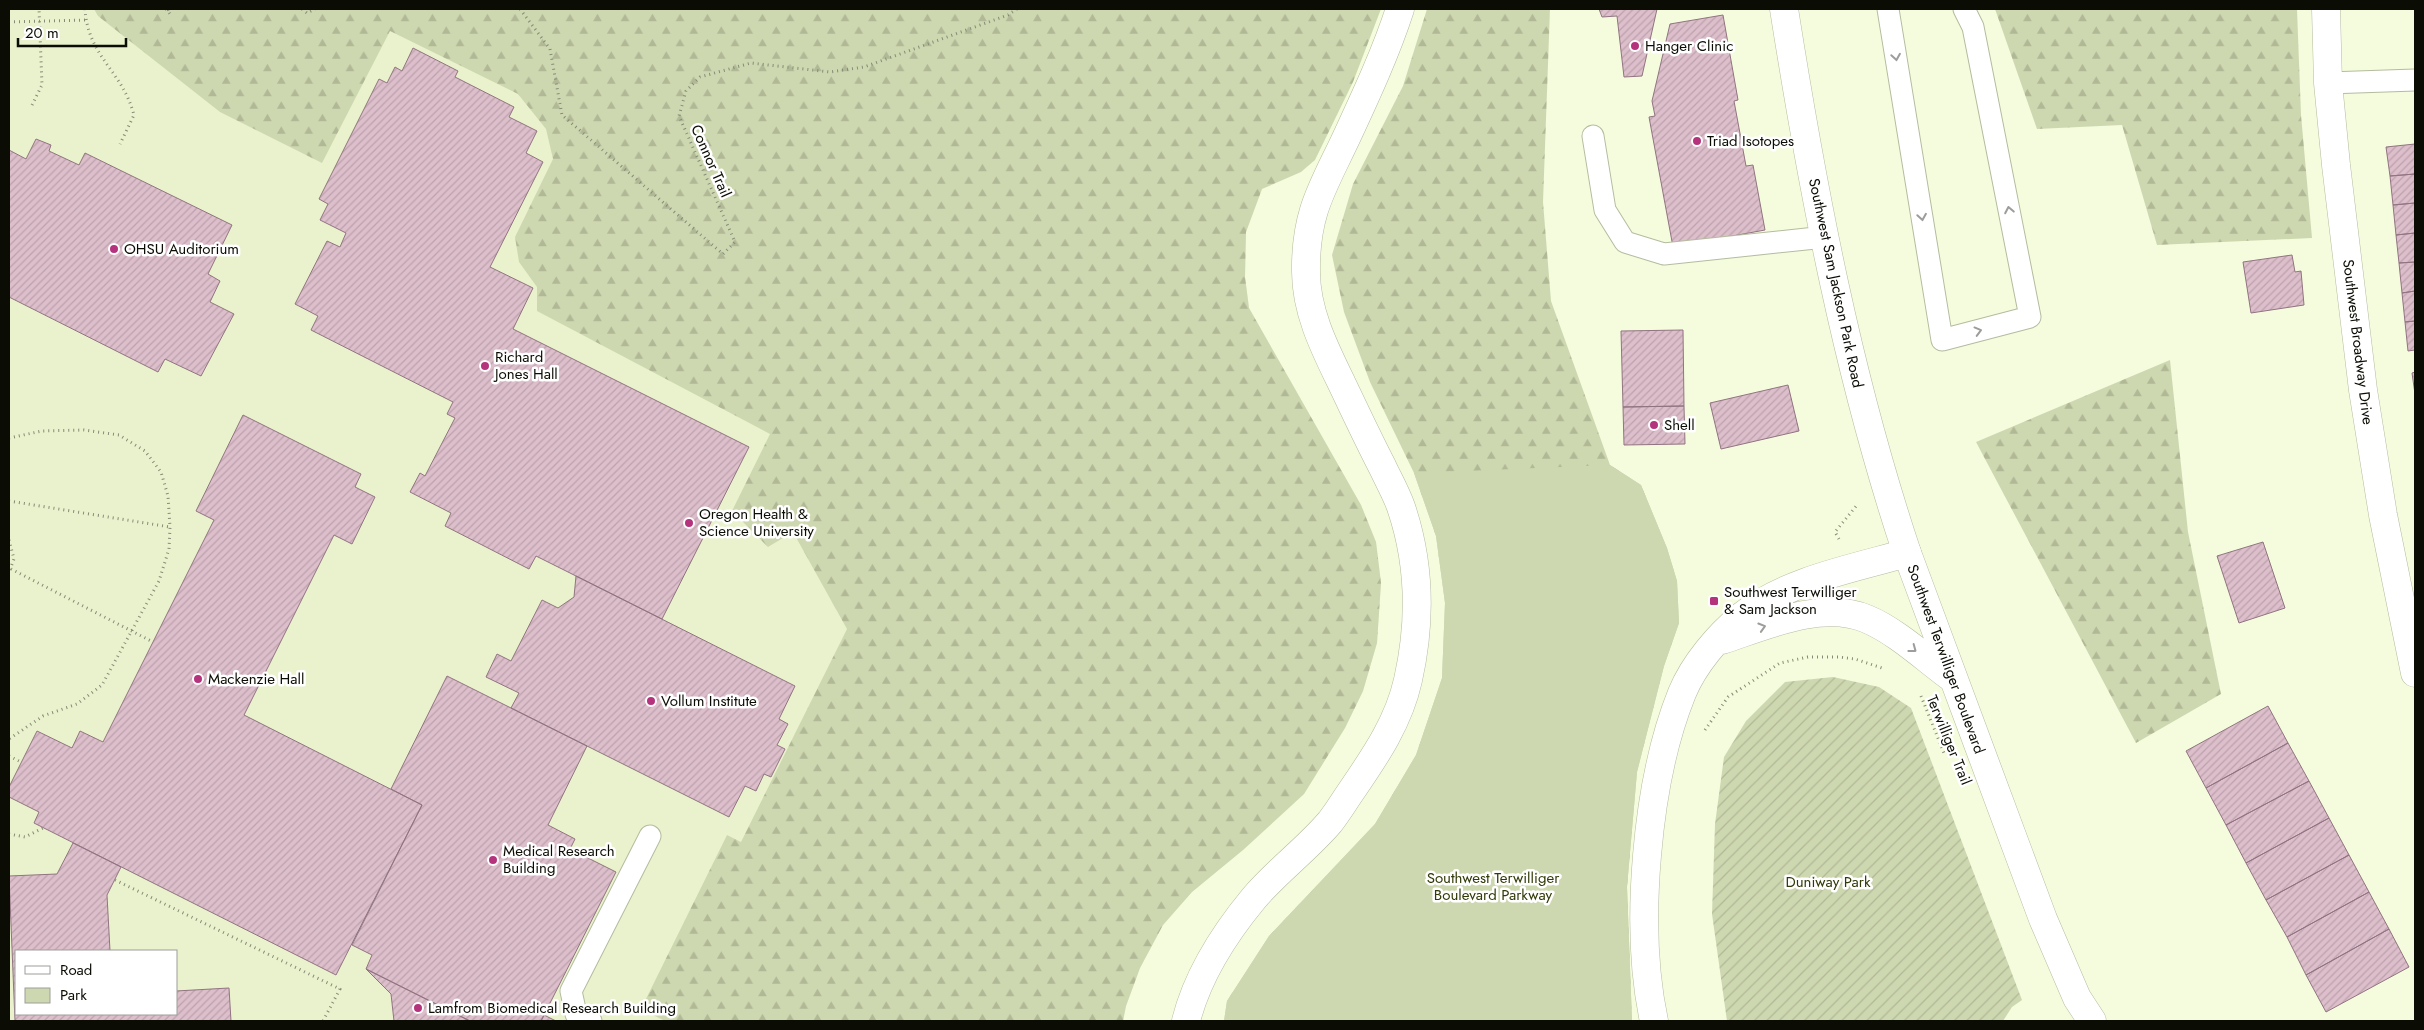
<svg xmlns="http://www.w3.org/2000/svg" width="2424" height="1030" font-family="Jost,sans-serif">
<style>
.built{fill:#e9f2cc;fill-rule:evenodd}
.forest{fill:url(#forest-firs)}
.park{fill:#ced8b0}
.garden{fill:url(#garden-furrows)}
.building{fill:url(#building-hatch);stroke:#917481}
.lines{fill:none;stroke-linecap:round;stroke-linejoin:round}
.service-casing{stroke:#b4bc9f;stroke-width:23}
.tertiary-casing{stroke:#b4bc9f;stroke-width:29}
.secondary-casing{stroke:#b4bc9f;stroke-width:29}
.path{stroke:#858b76;stroke-width:3;stroke-dasharray:1 4;stroke-linecap:butt}
.service{stroke:#fff;stroke-width:21}
.tertiary{stroke:#fff;stroke-width:28}
.secondary{stroke:#fff;stroke-width:28}
.oneway{stroke:#9d9e9b}
.poi-dot{fill:#b5337d;stroke:#fff;stroke-width:2}
.labels{text-anchor:middle;stroke-width:5;stroke-linejoin:round;paint-order:stroke}
.poi-label{font-size:15px;fill:#0b0d04;stroke:#fff;text-anchor:start}
.street-label{font-size:15px;fill:#0b0d04;stroke:#fff}
.park-label{font-size:15px;fill:#323a07;stroke:#fff}
</style>
<defs>
<pattern id="forest-firs" width="22" height="20" patternUnits="userSpaceOnUse" patternTransform="scale(1.25)"><rect width="22" height="20" fill="#ced8b0"/><path d="M5 1l3.5 6h-7zM16 11l3.5 6h-7z" fill="#b0b896"/></pattern>
<pattern id="garden-furrows" width="10" height="10" patternUnits="userSpaceOnUse" patternTransform="scale(1.25)"><rect width="10" height="10" fill="#ced8b0"/><path d="M-1 1l2-2M0 10L10 0M9 11l2-2" fill="none" stroke="#b0b896"/></pattern>
<pattern id="building-hatch" width="6" height="6" patternUnits="userSpaceOnUse" patternTransform="scale(1.25)"><rect width="6" height="6" fill="#ddbecb"/><path d="M-1 1l2-2M0 6l6-6M5 7l2-2" fill="none" stroke="#bca2ad"/></pattern>
</defs>
<rect width="100%" height="100%" fill="#f4fcdd"/>
<path class="built" d="M9,9H1352L1262,189L1246,232L1245,277L1249,308L1361,505L1376,542L1381,583L1377,643L1363,691L1345,728L1304,794L1243,850L1192,892L1163,925L1140,968L1126,1006L1123,1021H9ZM16,951H176V1014H16Z"/>
<path class="forest" d="M94,9H1381L1353,82L1315,160L1301,172L1262,189L1246,232L1245,277L1249,308L1361,505L1376,542L1381,583L1377,643L1363,691L1345,728L1304,794L1243,850L1192,892L1163,925L1140,968L1126,1006L1123,1021H665L641,1009L727,835L741,842L847,629L793,532L768,547L732,511L770,434L537,311V287L519,262L515,237L553,159L546,129L518,94L390,31L322,163L220,112L98,16Z
M1427,9H1550L1543,202L1551,301L1610,465L1641,485L1667,548L1677,581L1679,623L1664,666L1637,772L1627,887L1632,1021H1224L1227,1001L1269,936L1375,824L1416,755L1442,678L1445,603L1436,536L1414,473L1370,382L1344,312L1332,255L1353,184L1403,86Z
M1995,9H2297L2301,115L2312,238L2157,245L2122,125L2037,129Z
M2170,360L2188,532L2221,694L2136,743L1976,442Z"/>
<path class="park" d="M1610,465L1641,485L1667,548L1677,581L1679,623L1664,666L1637,772L1627,887L1632,1021H1224L1227,1001L1269,936L1375,824L1416,755L1442,678L1445,603L1436,536L1414,473Z"/>
<path class="garden" d="M1833,677L1879,687L1911,708L2022,1000L2012,1007L2003,1021H1727L1712,914L1715,824L1724,757L1746,721L1785,682Z"/>
<path class="building" d="M1599,9H1657L1642,76L1624,77L1617,16L1602,17Z
M1723,15L1738,100L1734,101L1746,166L1753,165L1765,230L1673,247L1649,117L1655,116L1652,101L1670,24Z
M413,48L458,71L455,77L514,107L509,117L537,131L526,153L543,162L490,267L533,288L513,329L749,447L662,619L536,556L529,569L445,526L451,513L410,492L420,473L425,476L455,418L447,414L453,402L311,330L318,316L295,304L327,241L340,247L346,233L320,220L328,204L319,199L379,79L387,83L395,67L402,71Z
M36,139L51,145L49,151L79,165L85,153L232,225L208,274L220,281L210,302L234,314L201,376L165,359L158,372L9,297V150L26,159Z
M2415,144V174L2390,176L2386,147Z
M2415,174V203L2393,205L2390,176Z
M2415,203V233L2396,235L2393,205Z
M2415,233V262L2399,263L2396,235Z
M2292,255L2295,272L2301,271L2304,305L2251,313L2243,262Z
M2415,262V291L2402,293L2399,263Z
M2415,291V321L2405,322L2402,293Z
M2415,321V350L2408,351L2405,322Z
M1683,330L1684,406L1623,407L1621,331Z
M2415,372V394L2412,373Z
M1788,385L1799,431L1721,449L1710,403Z
M1684,406L1685,444L1624,445L1623,407Z
M243,415L361,474L355,487L375,497L352,544L334,535L244,715L422,805L336,975L34,823L39,812L9,797V787L37,731L72,748L80,731L103,742L214,520L196,511Z
M2263,542L2285,608L2239,623L2217,556Z
M576,576L795,686L779,719L788,724L777,745L785,749L771,777L764,774L756,791L745,786L729,817L511,708L519,693L486,677L497,654L511,661L542,600L558,608L574,597Z
M447,676L587,746L548,825L575,839L570,849L616,872L541,1021H470L366,969L372,955L352,945L422,805L391,789Z
M2268,706L2288,743L2206,788L2186,751Z
M2288,743L2309,781L2226,825L2206,788Z
M2309,781L2329,818L2246,863L2226,825Z
M2329,818L2349,855L2266,900L2246,863Z
M73,843L121,867L107,895L110,951H16V1014H176V991L229,988L231,1021H15L9,876L57,874Z
M2349,855L2369,892L2287,937L2266,900Z
M2369,892L2389,929L2306,975L2287,937Z
M2389,929L2409,967L2326,1012L2306,975Z
M366,969L470,1021H394L391,994Z
M544,1015L556,1021H541Z"/>
<g class="lines">
<g class="service-casing">
<path id="service" d="M1888,9L1942,340L2030,317L1973,27L1964,9
M2328,83L2415,80
M1593,136L1605,210L1625,242L1664,254L1825,237
M591,1021L576,1014L571,991L650,836"/>
</g>
<g class="tertiary-casing">
<path id="tertiary" d="M1784,9C1813,193 1848,376 1907,553
M2326,9L2328,83L2336,165L2363,390L2383,515L2415,673
M1186,1021C1197,977 1225,933 1254,898C1277,871 1307,849 1330,822C1338,812 1345,800 1352,790C1376,755 1399,721 1408,680C1421,622 1420,563 1401,507C1396,493 1388,479 1382,466C1368,439 1355,411 1342,384C1325,349 1306,312 1306,272C1305,211 1324,186 1348,134C1367,93 1386,52 1400,9"/>
</g>
<g class="secondary-casing">
<path id="secondary" d="M1722,640C1765,626 1822,600 1867,619C1896,631 1926,659 1952,678
M1654,1021C1634,928 1646,782 1682,693C1694,664 1718,636 1742,616C1785,581 1854,568 1907,553L2043,919L2077,998L2092,1021"/>
</g>
<path class="path" d="M85,9C88,57 122,70 134,115L120,144
M166,9L170,14L168,9
M302,9L307,13L315,9
M520,9L550,49L562,115L723,254L735,242L679,116L686,91L700,77L751,63L830,72L864,67L1008,15L1017,9
M9,22L86,20
M32,105L42,85L39,9
M9,438L42,431L84,430L119,435L145,451L161,472L168,496L170,527L169,549L159,581L102,685L77,704L43,716L9,739
M9,501L170,527
M1839,539L1835,532L1857,505
M9,540L14,559L9,572
M11,569L153,642
M1921,696L1944,753
M1705,730L1728,697L1780,663L1808,657H1839L1855,659L1882,668
M9,756L21,762
M9,834L25,837L43,828
M115,880L340,989L323,1021
M9,932H11"/>
<use href="#service" class="service"/>
<use href="#tertiary" class="tertiary"/>
<use href="#secondary" class="secondary"/>
</g>
<defs><path id="oneway-chevron" d="M-2-3.5L2.5 0L-2 3.5" fill="none" stroke-width="1.6" stroke-linecap="round" stroke-linejoin="round" transform="scale(1.25)"/></defs>
<g class="oneway">
<use href="#oneway-chevron" transform="translate(1896 57) rotate(81)"/>
<use href="#oneway-chevron" transform="translate(2009 210) rotate(-101)"/>
<use href="#oneway-chevron" transform="translate(1922 217) rotate(81)"/>
<use href="#oneway-chevron" transform="translate(1978 331) rotate(-15)"/>
<use href="#oneway-chevron" transform="translate(1762 627) rotate(-17)"/>
<use href="#oneway-chevron" transform="translate(1913 649) rotate(37)"/>
</g>
<g class="poi-dot">
<circle cx="1635" cy="46" r="5"/>
<circle cx="1697" cy="141" r="5"/>
<circle cx="114" cy="249" r="5"/>
<circle cx="485" cy="366" r="5"/>
<circle cx="1654" cy="425" r="5"/>
<circle cx="689" cy="523" r="5"/>
<rect x="1709" y="596" width="10" height="10" rx="2.5"/>
<circle cx="198" cy="679" r="5"/>
<circle cx="651" cy="701" r="5"/>
<circle cx="493" cy="860" r="5"/>
<circle cx="418" cy="1008" r="5"/>
</g>
<g class="labels">
<g class="poi-label">
<text x="1645" y="51">Hanger Clinic</text>
<text x="1707" y="146">Triad Isotopes</text>
<text x="124" y="254">OHSU Auditorium</text>
<text x="495" y="362">Richard<tspan x="495" dy="17">Jones Hall</tspan></text>
<text x="1664" y="430">Shell</text>
<text x="699" y="519">Oregon Health &amp;<tspan x="699" dy="17">Science University</tspan></text>
<text x="1724" y="597">Southwest Terwilliger<tspan x="1724" dy="17">&amp; Sam Jackson</tspan></text>
<text x="208" y="684">Mackenzie Hall</text>
<text x="661" y="706">Vollum Institute</text>
<text x="503" y="856">Medical Research<tspan x="503" dy="17">Building</tspan></text>
<text x="428" y="1013">Lamfrom Biomedical Research Building</text>
</g>
<g class="street-label">
<text transform="translate(711 161) rotate(66)" y="5">Connor Trail</text>
<text transform="translate(1836 283) rotate(78)" y="5">Southwest Sam Jackson Park Road</text>
<text transform="translate(2358 342) rotate(83)" y="5">Southwest Broadway Drive</text>
<text transform="translate(1946 659) rotate(70)" y="5">Southwest Terwilliger Boulevard</text>
<text transform="translate(1949 740) rotate(68)" y="5">Terwilliger Trail</text>
</g>
<g class="park-label">
<text x="1493" y="883">Southwest Terwilliger<tspan x="1493" dy="17">Boulevard Parkway</tspan></text>
<text x="1828" y="887">Duniway Park</text>
</g>
</g>
<rect width="2424" height="1030" fill="none" stroke="#0b0d04" stroke-width="20"/>
<rect x="15" y="950" width="162" height="65" fill="#ffffff" stroke="#9d9e9b"/>
<rect x="25" y="966" width="25" height="8" fill="#ffffff" stroke="#9d9e9b"/>
<text x="60" y="975" font-size="15" fill="#0b0d04">Road</text>
<rect x="25" y="988" width="25" height="15" fill="#ced8b0" stroke="#9d9e9b"/>
<text x="60" y="1000" font-size="15" fill="#0b0d04">Park</text>
<path d="M18 38v8h108v-8" fill="none" stroke="#0b0d04" stroke-width="2.5"/>
<text x="25" y="38" font-size="15" fill="#0b0d04" stroke="#ffffff" stroke-width="4" paint-order="stroke">20 m</text>
</svg>
